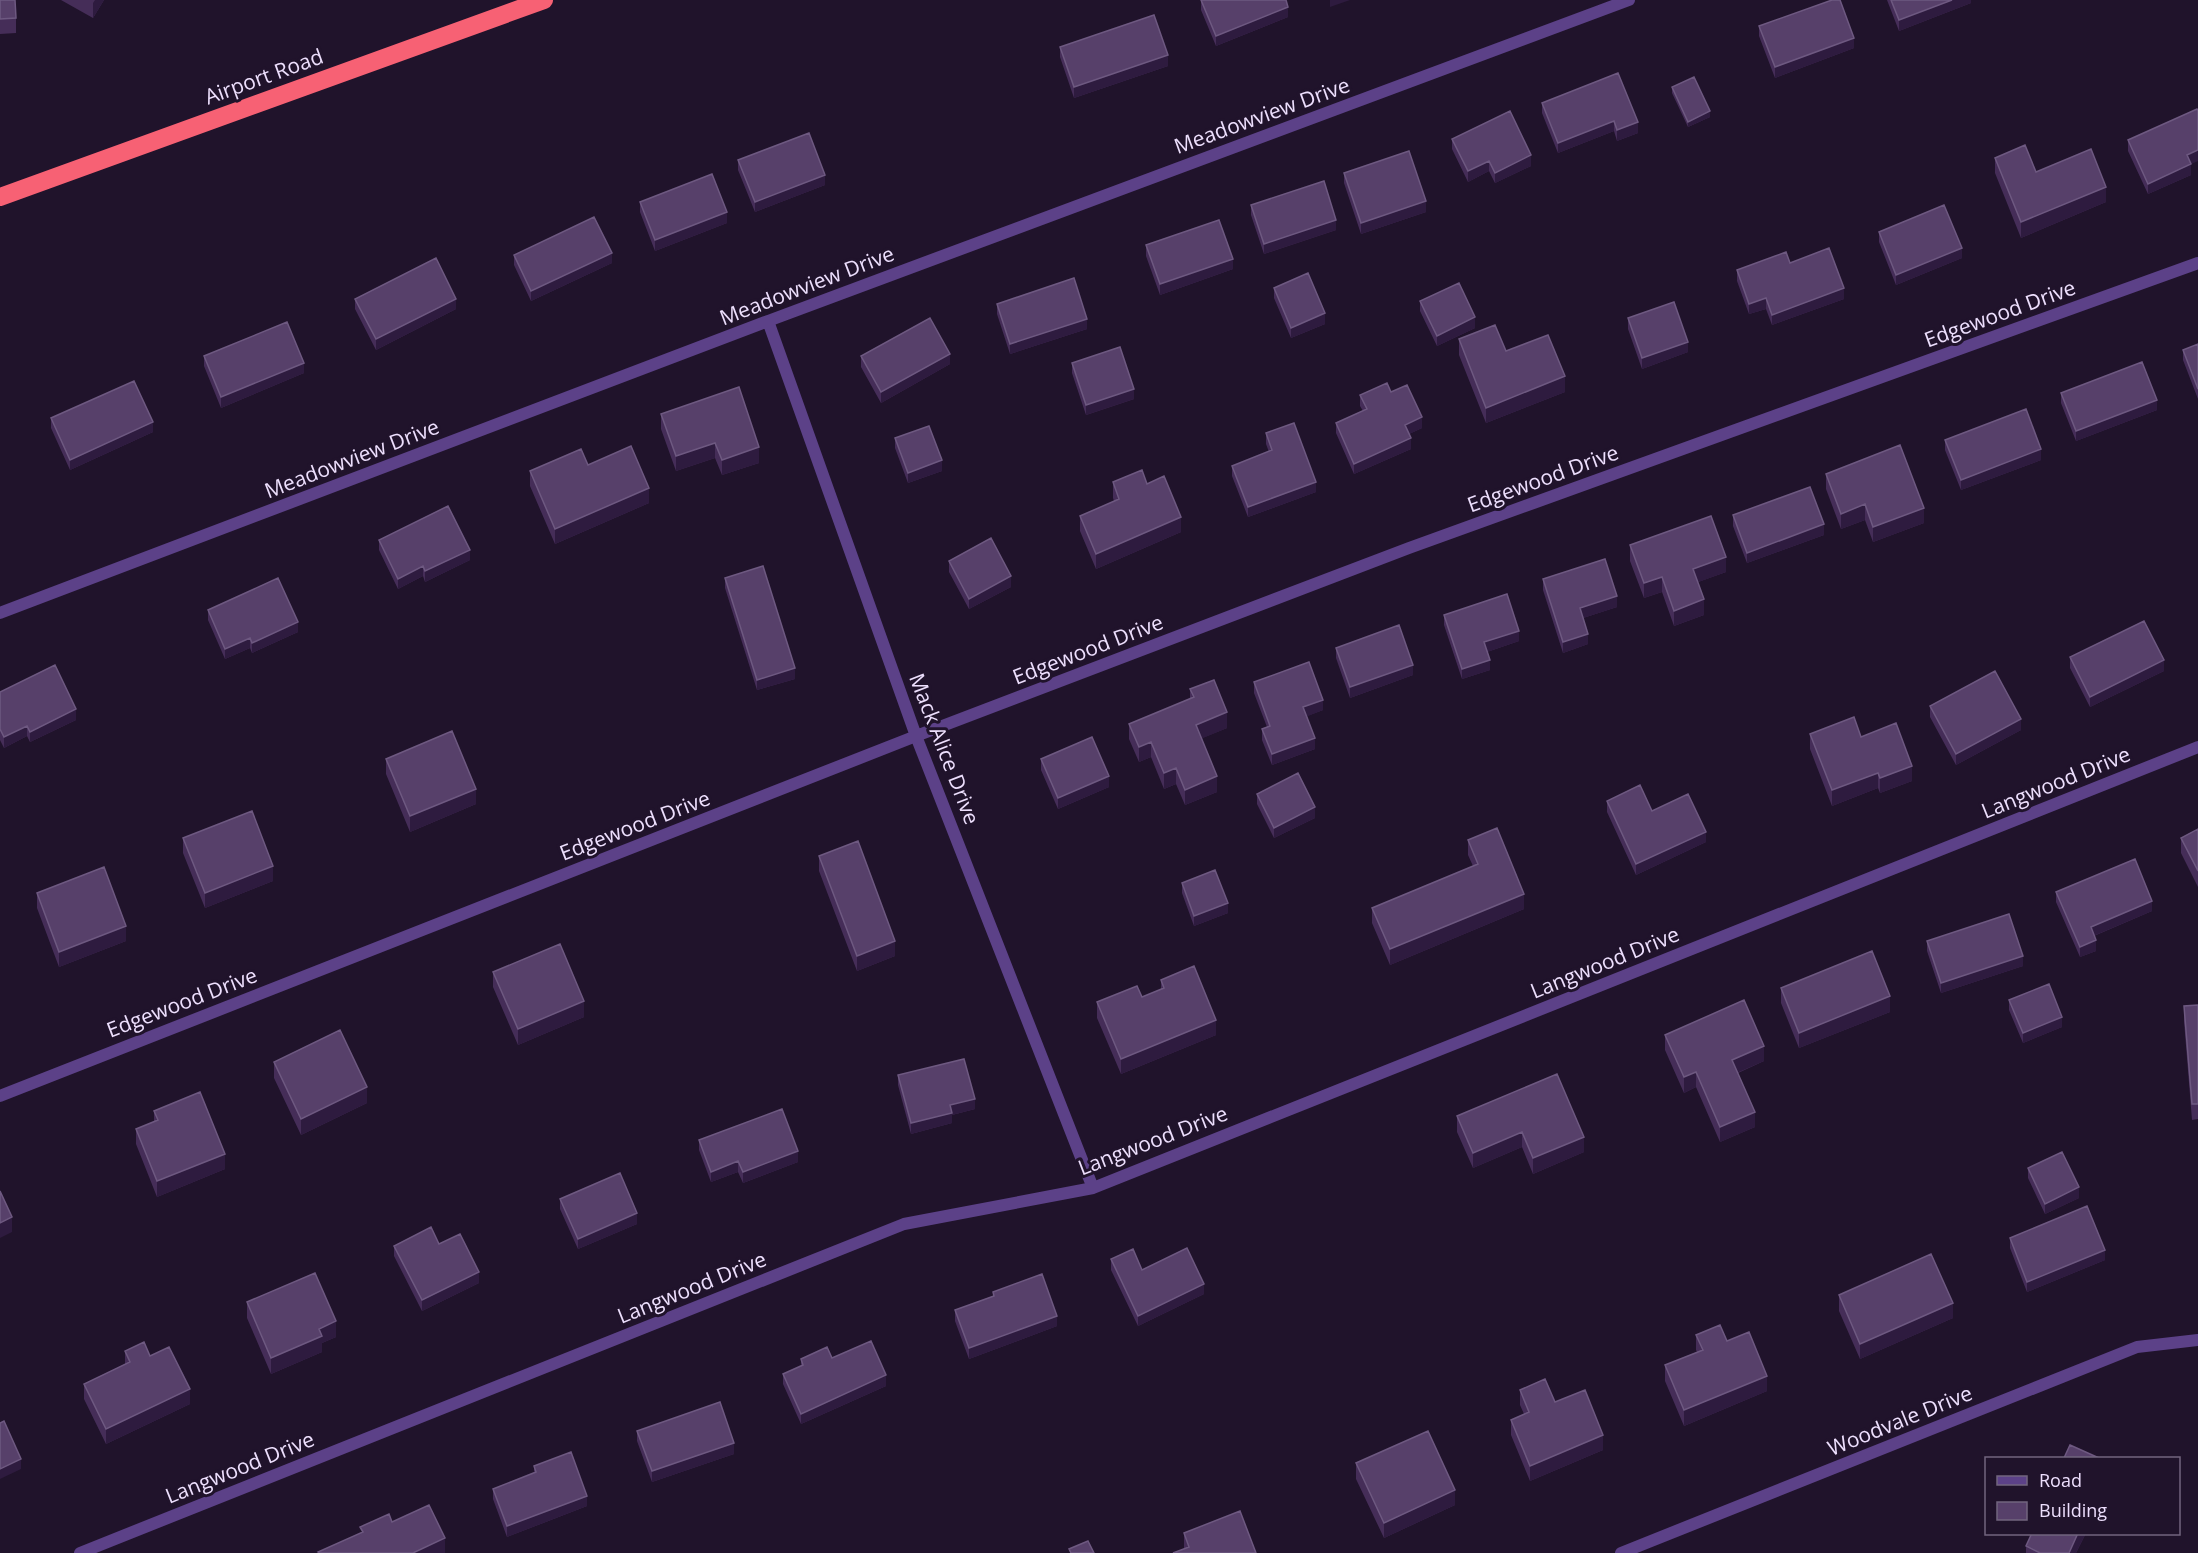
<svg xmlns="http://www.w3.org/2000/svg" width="2198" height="1553" font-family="'Open Sans',sans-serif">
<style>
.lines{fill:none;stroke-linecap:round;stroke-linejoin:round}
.street{stroke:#5c4188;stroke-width:12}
.highway{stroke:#f76174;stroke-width:18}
.wall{fill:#452d58}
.shaded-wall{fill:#2e1b3f}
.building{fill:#57406a;stroke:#6e5981;stroke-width:1.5}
.labels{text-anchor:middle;stroke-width:6;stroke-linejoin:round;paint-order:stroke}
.street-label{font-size:21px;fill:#eddffd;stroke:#20132b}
</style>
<rect width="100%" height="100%" fill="#20132b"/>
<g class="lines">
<path class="street" d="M768,321L916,736L1093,1188
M0,613L768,321L1629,0
M0,1096L916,736L1409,548L2198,263
M80,1553L904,1224L1093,1188L2198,747
M1621,1553L2137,1347L2198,1340"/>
<path class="highway" d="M0,197L544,0"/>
</g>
<path class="wall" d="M0,0L16,18V33L0,34Z
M61,0H104L93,18Z
M1201,0L1288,17L1216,46L1201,10Z
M1887,0H1971V3L1899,31Z
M1759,26L1854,48L1775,78L1759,36Z
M1060,47L1168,66L1074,98L1060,57Z
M1618,73L1638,133L1617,141L1614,131L1558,153L1542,113V103Z
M1672,87L1710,117L1688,127L1672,93Z
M1452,139L1531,166L1495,183L1489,171L1468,182L1452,149Z
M2128,140L2191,164V175L2148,194L2128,151Z
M1995,158L2036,172L2106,202L2021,238L1995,173Z
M738,160L825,185L755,212L738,170Z
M1344,173L1426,212L1361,234L1344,183Z
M640,202L727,223L655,251L640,212Z
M1251,205L1336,230L1264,254L1251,215Z
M1879,232L1962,258L1896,285L1879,242Z
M1146,245L1233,269L1160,295L1146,256Z
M514,255L612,263L531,301L514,265Z
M1790,263L1844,299L1772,325L1766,309L1749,314L1737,281V270Z
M1274,288L1325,324L1291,338L1274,298Z
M355,299L456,309L376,350L355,309Z
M1420,301L1475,328L1437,346L1420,311Z
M997,304L1087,329L1010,354L997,314Z
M1628,318L1688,352L1642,369L1628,329Z
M1459,339L1506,351L1565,392L1486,423L1459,355Z
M2198,344V399L2183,360V350Z
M204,356L304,373L221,408L204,366Z
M861,356L950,364L881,403L861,367Z
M1072,363L1134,399L1086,415L1072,373Z
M1391,392L1422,428L1409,434L1411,449L1354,474L1336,433V423L1363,411L1360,406V395Z
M2061,393L2157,410L2076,441L2061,403Z
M661,414L759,463L722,475L715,458L676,471L661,429Z
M51,418L153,432L70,470L51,428Z
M1266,433L1316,492L1248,517L1232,476V466L1269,452L1266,444Z
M895,438L942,471L908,483L895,448Z
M1945,440L2041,460L1961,490L1945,450Z
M588,465L649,503L555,544L530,486V471Z
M1826,474L1924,523L1873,542L1865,520L1841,529L1826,489Z
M1113,482L1181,532L1096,569L1080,531V516L1114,501L1113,498Z
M1733,515L1824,535L1747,563L1733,526Z
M379,540L470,560L425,582L423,576L398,589L379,550Z
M1630,545L1726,572L1698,582L1704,615L1674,626L1662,592L1644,598L1630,561Z
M949,561L1011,587L969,609L949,572Z
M725,578L795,679L757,690L725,588Z
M1543,579L1617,607L1583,618L1588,644L1563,653L1543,590Z
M208,610L298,632L252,653L250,648L225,659L208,620Z
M1444,615L1519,641L1487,652L1490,670L1462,679L1444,625Z
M1336,648L1413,675L1350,698L1336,658Z
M2070,657L2164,671L2090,707L2070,668Z
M1254,682L1323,710L1307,716L1315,749L1272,765L1262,740V729L1267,727L1254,693Z
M1190,689L1227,728L1202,738L1217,792L1185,805L1176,784L1164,789L1151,757L1139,762L1129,739V724L1190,699Z
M0,692L76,720L30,742L27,736L4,748L0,740Z
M1930,706L2021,730L1956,765L1930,717Z
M1810,734L1861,737L1912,781L1880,793L1878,788L1832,806L1810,749Z
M386,759L476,804L410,832L386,774Z
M1041,759L1109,787L1058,809L1041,770Z
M1257,794L1315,818L1274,838L1257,804Z
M1607,801L1652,811L1706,842L1636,875L1607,812Z
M2198,829V887L2181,853V838Z
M183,838L273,881L205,908L183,853Z
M1468,840L1524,909L1390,965L1372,923V908L1473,866L1468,855Z
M819,856L895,956L857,971L819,871Z
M1182,883L1228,913L1194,926L1182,893Z
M2056,892L2152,911L2094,936L2096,951L2080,957L2056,902Z
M37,893L126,941L59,967L37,908Z
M1927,941L2023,966L1941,993L1927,951Z
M493,972L584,1017L518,1045L493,987Z
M1161,980L1216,1035L1121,1074L1097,1018V1002L1142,997L1161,989Z
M1781,988L1890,1012L1799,1048L1781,1003Z
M2009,1000L2062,1027L2023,1043L2009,1010Z
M2198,1005V1119L2192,1120L2184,1021V1006Z
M1665,1035L1764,1061L1738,1073L1755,1127L1720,1142L1696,1087L1684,1093L1665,1050Z
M274,1062L367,1103L301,1135L274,1078Z
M1557,1074L1584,1152L1533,1174L1522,1147L1473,1168L1457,1132V1116Z
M898,1075L975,1109L952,1115V1123L911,1134L898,1085Z
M154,1111L225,1169L157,1197L136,1144V1129L154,1122Z
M699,1140L798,1162L743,1183L738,1172L711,1182L699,1150Z
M2028,1168L2079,1198L2045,1214L2028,1178Z
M560,1199L637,1224L578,1249L560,1209Z
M2010,1238L2105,1260L2027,1292L2010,1248Z
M439,1244L479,1283L422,1311L394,1256V1246Z
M1111,1259L1142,1270L1204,1294L1138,1326L1111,1270Z
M993,1292L1057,1326L969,1359L955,1321V1310L993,1296Z
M1839,1295L1953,1318L1860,1359L1839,1311Z
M247,1302L336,1337L322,1343V1352L271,1374L247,1318Z
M1696,1335L1727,1341L1767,1391L1684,1426L1665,1381V1365L1697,1352L1696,1350Z
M125,1351L150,1356L190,1404L106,1444L84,1399V1384L125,1364Z
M801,1359L886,1386L801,1424L783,1384V1374L801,1366Z
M1520,1390L1555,1402L1603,1450L1530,1481L1511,1435V1420L1524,1414L1520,1405Z
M637,1431L734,1454L652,1482L637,1441Z
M1356,1463L1455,1505L1384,1538L1356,1479Z
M534,1466L587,1506L507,1537L493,1499V1489L534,1473Z
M1184,1533L1256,1553L1184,1549Z
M2032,1533H2086L2076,1553H2026V1546Z"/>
<path class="shaded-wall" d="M95,0H104L93,18V3Z
M1330,0H1350L1330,7Z
M1952,0H1971V3L1899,31V20Z
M1288,7V17L1216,46V36Z
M1854,38V48L1775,78V67Z
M1168,55V66L1074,98V87Z
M1710,111V117L1688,127V122Z
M1614,121V131L1558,153V143Z
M1638,122V133L1617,141V130Z
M2198,150V161L2187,166V155Z
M1531,155V166L1495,183V173Z
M1489,161V171L1468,182V171Z
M2191,164V175L2148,194V184Z
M825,175V185L755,212V202Z
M2106,187V202L2021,238V222Z
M1426,201V212L1361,234V223Z
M727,212V223L655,251V240Z
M1336,220V230L1264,254V244Z
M1962,248V258L1896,285V275Z
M612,253V263L531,301V291Z
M1233,259V269L1160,295V284Z
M1844,288V299L1772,325V315Z
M1766,298V309L1749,314V304Z
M456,299V309L376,350V339Z
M1325,313V324L1291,338V328Z
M1475,317V328L1437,346V336Z
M1087,319V329L1010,354V344Z
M1688,342V352L1642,369V358Z
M950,354V364L881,403V392Z
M304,363V373L221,408V397Z
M1565,376V392L1486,423V408Z
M1134,389V399L1086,415V405Z
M2157,400V410L2076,441V431Z
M1422,417V428L1405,436V425Z
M153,422V432L70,470V460Z
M1411,438V449L1354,474V464Z
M715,443V458L676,471V456Z
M759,447V463L722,475V460Z
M2041,449V460L1961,490V480Z
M942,460V471L908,483V473Z
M1316,482V492L1248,517V507Z
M649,488V503L555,544V529Z
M1865,504V520L1841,529V514Z
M1924,508V523L1873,542V527Z
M1181,517V532L1096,569V554Z
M1824,524V535L1747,563V553Z
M470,550V560L425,582V571Z
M1726,557V572L1693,584V569Z
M423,566V576L398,589V579Z
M1011,576V587L969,609V599Z
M1662,577V592L1644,598V583Z
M1617,596V607L1580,619V608Z
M1704,599V615L1674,626V611Z
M298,622V632L252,653V643Z
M1519,631V641L1484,653V642Z
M1588,634V644L1563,653V642Z
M250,638V648L225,659V649Z
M1490,660V670L1462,679V669Z
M2164,660V671L2090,707V697Z
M1413,665V675L1350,698V687Z
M795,668V679L757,690V680Z
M1323,700V710L1303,718V707Z
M76,709V720L30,742V732Z
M1227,712V728L1196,741V725Z
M2021,719V730L1956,765V754Z
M27,726V736L4,748V737Z
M1315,738V749L1272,765V754Z
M1151,742V757L1139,762V747Z
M1912,766V781L1880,793V778Z
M1176,768V784L1164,789V773Z
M1878,773V788L1832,806V790Z
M1109,776V787L1058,809V798Z
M1217,776V792L1185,805V790Z
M476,789V804L410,832V816Z
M1315,807V818L1274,838V828Z
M1706,832V842L1636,875V864Z
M273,866V881L205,908V893Z
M1524,894V909L1390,965V949Z
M2152,901V911L2091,937V927Z
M1228,903V913L1194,926V916Z
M126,926V941L59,967V952Z
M2096,940V951L2080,957V947Z
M895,941V956L857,971V956Z
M2023,956V966L1941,993V983Z
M1890,996V1012L1799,1048V1033Z
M584,1001V1017L518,1045V1029Z
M2062,1017V1027L2023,1043V1033Z
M1216,1020V1035L1121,1074V1059Z
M1764,1046V1061L1732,1075V1060Z
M1696,1072V1087L1684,1093V1077Z
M367,1087V1103L301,1135V1119Z
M975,1099V1109L952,1115V1123L911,1134V1123L950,1105Z
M1755,1112V1127L1720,1142V1127Z
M1522,1132V1147L1473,1168V1153Z
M1584,1137V1152L1533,1174V1158Z
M798,1151V1162L743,1183V1172Z
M225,1154V1169L157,1197V1181Z
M738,1161V1172L711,1182V1172Z
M2079,1187V1198L2045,1214V1204Z
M637,1213V1224L578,1249V1239Z
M12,1217V1232L0,1238V1223Z
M2105,1250V1260L2027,1292V1282Z
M479,1272V1283L422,1311V1300Z
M1204,1284V1294L1138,1326V1316Z
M1953,1303V1318L1860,1359V1344Z
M1057,1316V1326L969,1359V1348Z
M336,1321V1337L322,1343V1352L271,1374V1358L319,1329Z
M886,1375V1386L801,1424V1414Z
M1767,1376V1391L1684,1426V1410Z
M190,1389V1404L106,1444V1429Z
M1603,1435V1450L1530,1481V1466Z
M734,1443V1454L652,1482V1471Z
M21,1459V1469L0,1479V1469Z
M1455,1490V1505L1384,1538V1523Z
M587,1496V1506L507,1537V1526Z
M2078,1533H2086L2076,1553H2069Z
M445,1538V1553H413Z"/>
<path class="building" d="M0,0H15L16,18L0,19Z
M1201,0H1286L1288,7L1216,36Z
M1832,0H1840L1854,38L1775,67L1759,26Z
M1891,0H1952L1899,20Z
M1154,15L1168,55L1074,87L1060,47Z
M1618,73L1638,122L1617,130L1614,121L1558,143L1542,103Z
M1694,77L1710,111L1688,122L1672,87Z
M2197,109L2198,111V150L2187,155L2191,164L2148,184L2128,140Z
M1510,111L1531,155L1495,173L1489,161L1468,171L1452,139Z
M809,133L825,175L755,202L738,160Z
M2025,145L2036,172L2091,149L2106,187L2021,222L1995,158Z
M1409,151L1426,201L1361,223L1344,173Z
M712,174L727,212L655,240L640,202Z
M1324,181L1336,220L1264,244L1251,205Z
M1944,205L1962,248L1896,275L1879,232Z
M594,217L612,253L531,291L514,255Z
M1219,220L1233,259L1160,284L1146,245Z
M1829,248L1844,288L1772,315L1766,298L1749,304L1737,270L1786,252L1790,263Z
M436,258L456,299L376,339L355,299Z
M1308,273L1325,313L1291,328L1274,288Z
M1074,278L1087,319L1010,344L997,304Z
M1459,283L1475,317L1437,336L1420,301Z
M1674,302L1688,342L1642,358L1628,318Z
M930,318L950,354L881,392L861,356Z
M287,322L304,363L221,397L204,356Z
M1495,325L1506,351L1548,335L1565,376L1486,408L1459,339Z
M2198,344V389L2183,350Z
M1120,347L1134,389L1086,405L1072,363Z
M2142,362L2157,400L2076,431L2061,393Z
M134,381L153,422L70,460L51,418Z
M1387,383L1391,392L1407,385L1422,417L1405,425L1411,438L1354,464L1336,423L1367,409L1360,395Z
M739,387L759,447L722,460L715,443L676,456L661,414Z
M2026,409L2041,449L1961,480L1945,440Z
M1294,423L1316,482L1248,507L1232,466L1272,450L1266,433Z
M929,426L942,460L908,473L895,438Z
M1900,445L1924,508L1873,527L1865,504L1841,514L1826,474Z
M631,446L649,488L555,529L530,471L581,449L588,465Z
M1142,470L1147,484L1164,476L1181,517L1096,554L1080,516L1119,499L1113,482Z
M1810,487L1824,524L1747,553L1733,515Z
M448,506L470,550L425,571L423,566L398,579L379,540Z
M1711,516L1726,557L1693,569L1704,599L1674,611L1662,577L1644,583L1630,545Z
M991,538L1011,576L969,599L949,561Z
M1605,559L1617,596L1580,608L1588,634L1563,642L1543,579Z
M763,566L795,668L757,680L725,578Z
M278,578L298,622L252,643L250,638L225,649L208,610Z
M1507,594L1519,631L1484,642L1490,660L1462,669L1444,615Z
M2144,621L2164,660L2090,697L2070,657Z
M1399,625L1413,665L1350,687L1336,648Z
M1309,662L1323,700L1303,707L1315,738L1272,754L1262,729L1270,726L1254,682Z
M55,665L76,709L30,732L27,726L4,737L0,729V692Z
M1995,671L2021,719L1956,754L1930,706Z
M1214,680L1227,712L1196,725L1217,776L1185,790L1176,768L1164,773L1151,742L1139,747L1129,724L1194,697L1190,689Z
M1854,717L1861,737L1896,723L1912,766L1880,778L1878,773L1832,790L1810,734Z
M452,731L476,789L410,816L386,759Z
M1092,737L1109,776L1058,798L1041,759Z
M1298,773L1315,807L1274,828L1257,794Z
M1640,785L1652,811L1688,794L1706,832L1636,864L1607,801Z
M252,811L273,866L205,893L183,838Z
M1497,828L1524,894L1390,949L1372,908L1478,864L1468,840Z
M2198,829V871L2181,838Z
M858,841L895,941L857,956L819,856Z
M2135,859L2152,901L2091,927L2096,940L2080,947L2056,892Z
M104,867L126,926L59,952L37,893Z
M1215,870L1228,903L1194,916L1182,883Z
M2009,914L2023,956L1941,983L1927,941Z
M560,944L584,1001L518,1029L493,972Z
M1872,951L1890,996L1799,1033L1781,988Z
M1194,966L1216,1020L1121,1059L1097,1002L1137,986L1142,997L1164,988L1161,980Z
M2049,984L2062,1017L2023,1033L2009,1000Z
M1744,1000L1764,1046L1732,1060L1755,1112L1720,1127L1696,1072L1684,1077L1665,1035Z
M2198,1005V1104H2192L2184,1006Z
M340,1030L367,1087L301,1119L274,1062Z
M964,1059L975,1099L950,1105L952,1113L911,1123L898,1075Z
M1557,1074L1584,1137L1533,1158L1522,1132L1473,1153L1457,1116Z
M200,1092L225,1154L157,1181L136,1129L158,1120L154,1111Z
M782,1109L798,1151L743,1172L738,1161L711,1172L699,1140Z
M2062,1152L2079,1187L2045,1204L2028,1168Z
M620,1173L637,1213L578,1239L560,1199Z
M0,1191L12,1217L0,1223Z
M2087,1206L2105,1250L2027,1282L2010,1238Z
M431,1227L439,1244L460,1234L479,1272L422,1300L394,1246Z
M1187,1248L1204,1284L1138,1316L1111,1259L1133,1249L1142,1270Z
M1931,1254L1953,1303L1860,1344L1839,1295Z
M315,1273L336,1321L319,1329L322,1336L271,1358L247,1302Z
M1042,1274L1057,1316L969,1348L955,1310L994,1296L993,1292Z
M1720,1325L1727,1341L1749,1332L1767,1376L1684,1410L1665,1365L1703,1350L1696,1335Z
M871,1341L886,1375L801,1414L783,1374L803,1365L801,1359L827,1347L832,1358Z
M144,1342L150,1356L169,1347L190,1389L106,1429L84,1384L130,1362L125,1351Z
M1545,1379L1555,1402L1585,1390L1603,1435L1530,1466L1511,1420L1529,1412L1520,1390Z
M720,1402L734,1443L652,1471L637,1431Z
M4,1421L21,1459L0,1469V1423Z
M1428,1431L1455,1490L1384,1523L1356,1463Z
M2070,1445L2099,1458H2064Z
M571,1452L587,1496L507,1526L493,1489L536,1472L534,1466Z
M429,1505L445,1538L413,1553H319L318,1552L363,1532L360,1527L389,1514L392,1522Z
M1240,1511L1256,1553H1173L1189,1547L1184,1533Z
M2032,1533H2078L2069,1553H2040L2026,1546Z
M1088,1541L1094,1553H1071L1069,1549Z"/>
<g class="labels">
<g class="street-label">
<text transform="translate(264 77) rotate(-20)" y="7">Airport Road</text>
<text transform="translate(1262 116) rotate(-20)" y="7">Meadowview Drive</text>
<text transform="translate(807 286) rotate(-21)" y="7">Meadowview Drive</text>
<text transform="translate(2000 314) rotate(-20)" y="7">Edgewood Drive</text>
<text transform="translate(352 459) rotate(-21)" y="7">Meadowview Drive</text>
<text transform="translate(1543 479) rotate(-20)" y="7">Edgewood Drive</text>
<text transform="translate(1088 650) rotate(-21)" y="7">Edgewood Drive</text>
<text transform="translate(944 749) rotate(69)" y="7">Mack Alice Drive</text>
<text transform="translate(2056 783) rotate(-22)" y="7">Langwood Drive</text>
<text transform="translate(635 826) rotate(-21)" y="7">Edgewood Drive</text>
<text transform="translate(1605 963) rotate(-22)" y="7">Langwood Drive</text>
<text transform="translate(182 1003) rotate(-21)" y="7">Edgewood Drive</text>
<text transform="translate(1153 1141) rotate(-21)" y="7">Langwood Drive</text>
<text transform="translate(692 1288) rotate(-22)" y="7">Langwood Drive</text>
<text transform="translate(1900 1421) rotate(-22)" y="7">Woodvale Drive</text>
<text transform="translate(240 1468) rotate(-22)" y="7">Langwood Drive</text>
</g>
</g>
<rect x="1985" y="1457" width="195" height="78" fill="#20132b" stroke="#72657f" stroke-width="1.5"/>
<rect x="1997" y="1476" width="30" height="9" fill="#5c4188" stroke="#72657f" stroke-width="1.5"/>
<text x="2039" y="1487" font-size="18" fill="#eddffd">Road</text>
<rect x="1997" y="1502" width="30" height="18" fill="#57406a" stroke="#72657f" stroke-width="1.5"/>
<text x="2039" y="1517" font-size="18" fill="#eddffd">Building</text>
</svg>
